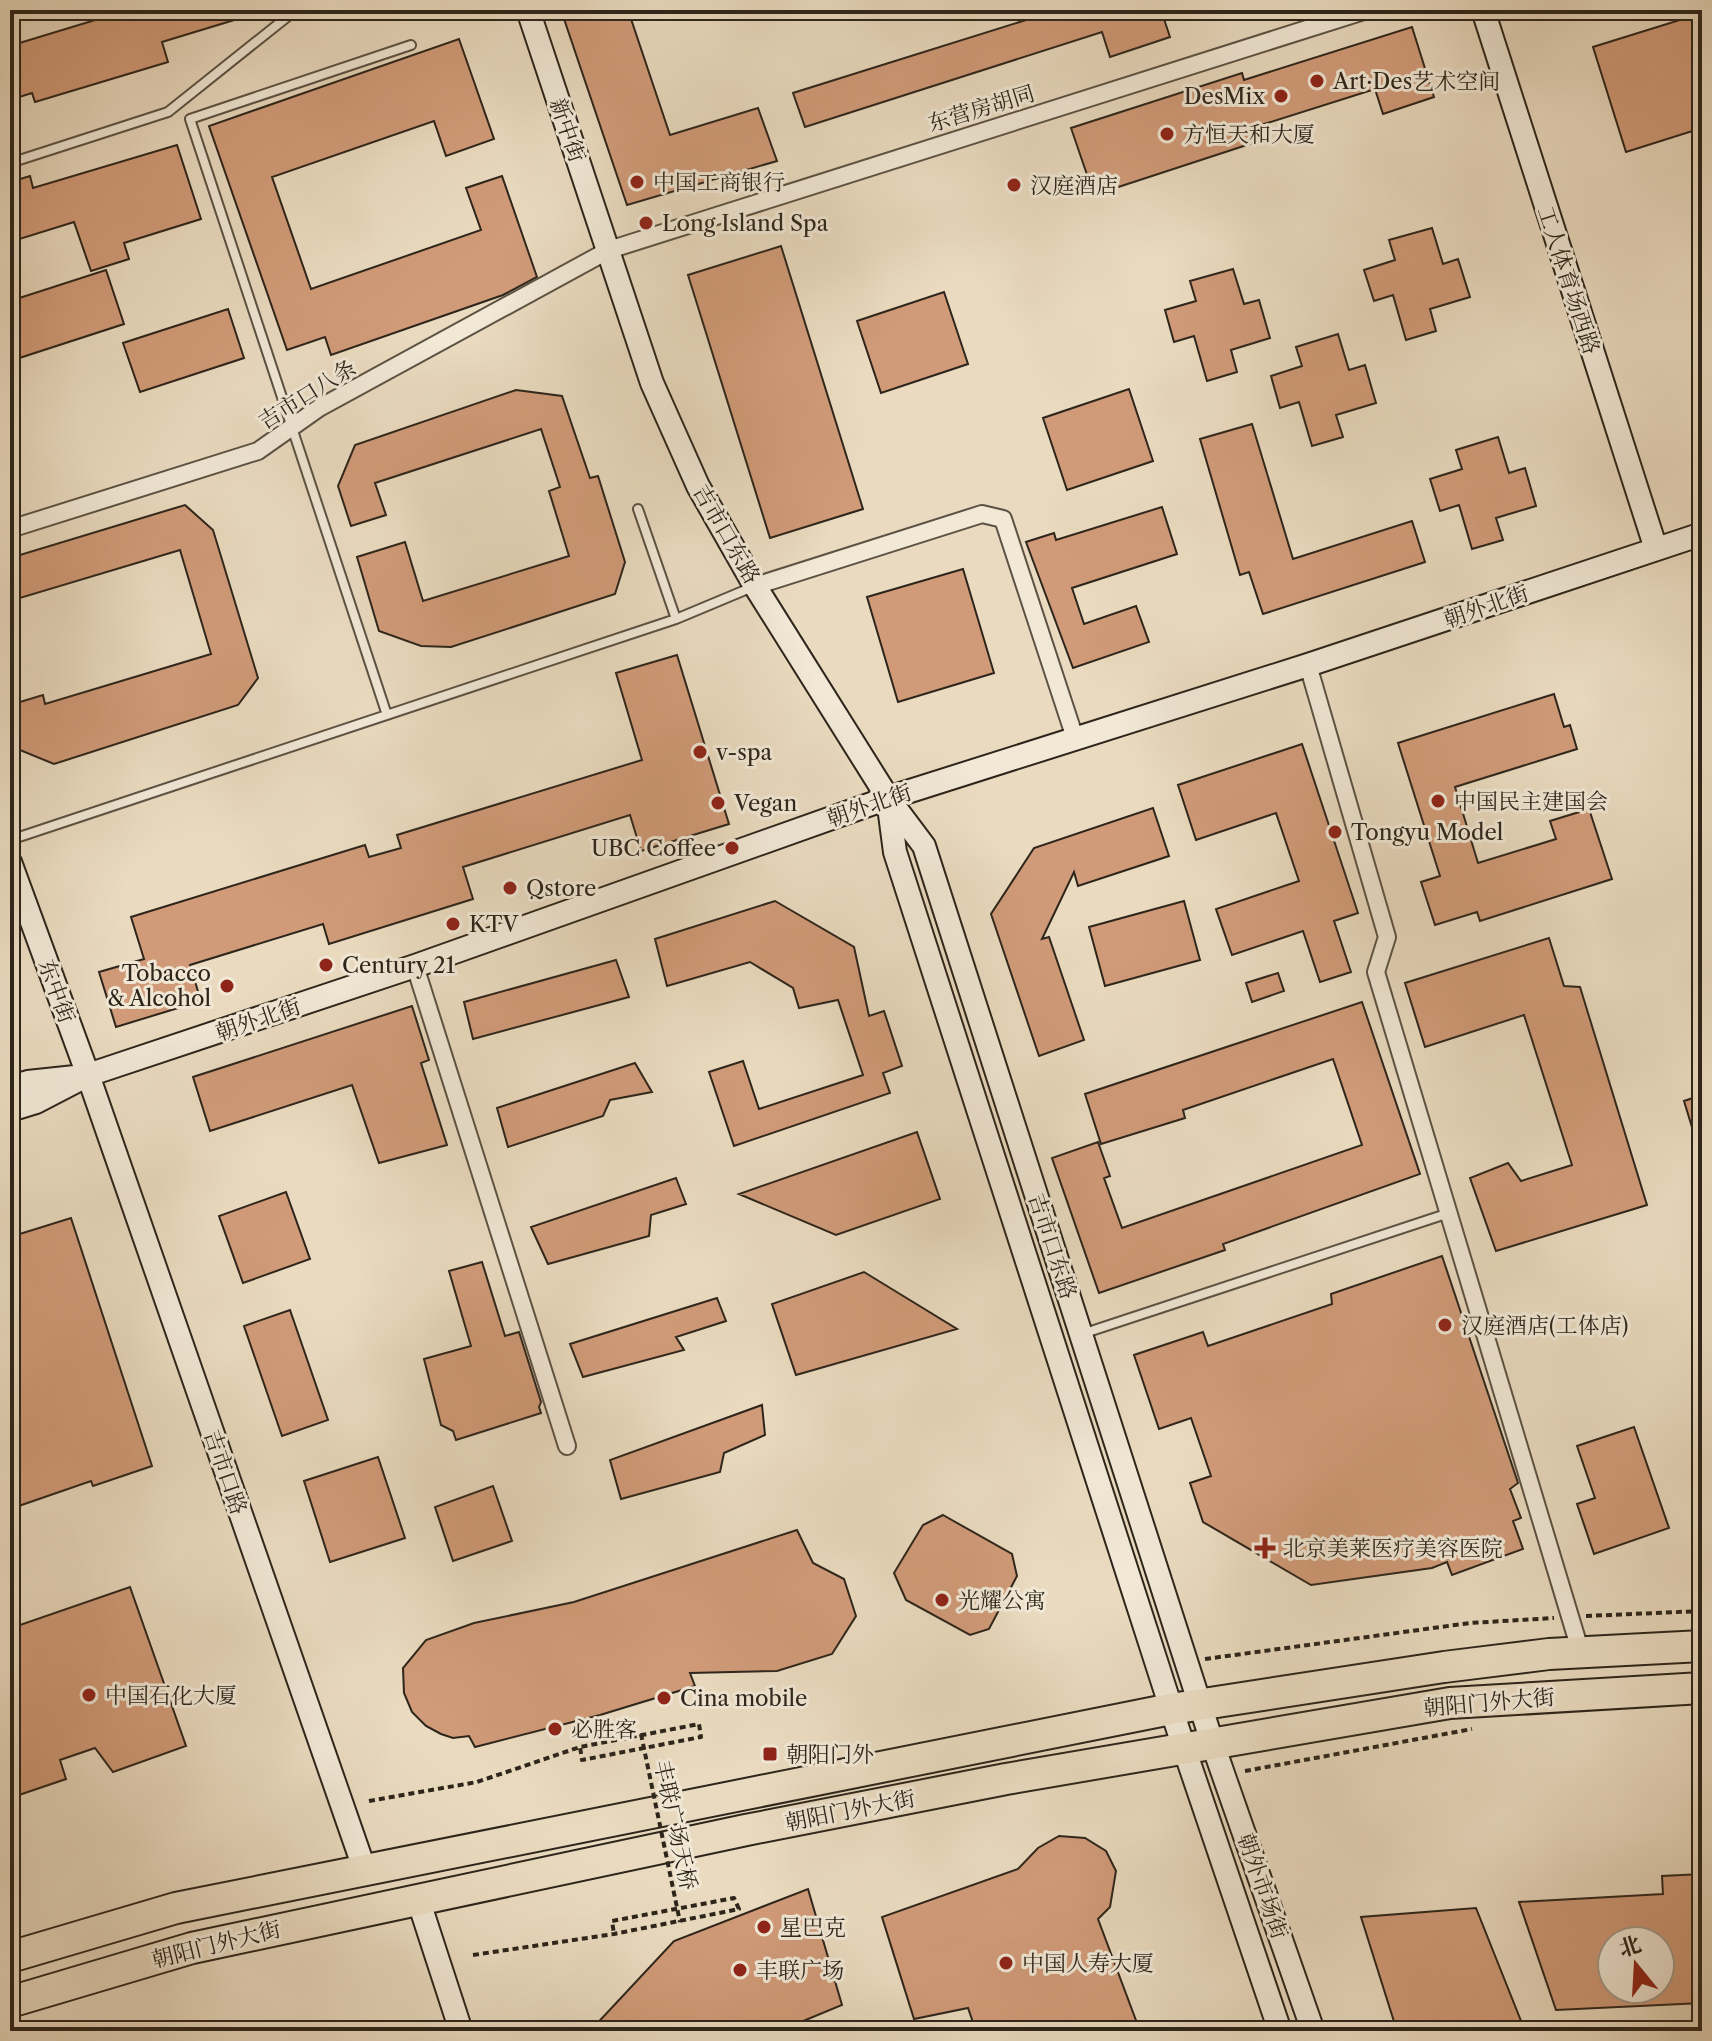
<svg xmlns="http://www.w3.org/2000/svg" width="1712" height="2041" font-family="'Libre Caslon Text','Noto Serif SC',serif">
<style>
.building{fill:#d19b79;stroke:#2d251b;stroke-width:2;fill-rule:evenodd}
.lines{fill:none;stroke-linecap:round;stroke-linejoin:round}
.lane-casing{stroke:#5c5244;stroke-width:12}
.street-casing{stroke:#5c5244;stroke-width:20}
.secondary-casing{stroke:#2d251b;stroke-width:26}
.highway-casing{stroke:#2d251b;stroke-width:34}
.path{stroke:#2d251b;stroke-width:4;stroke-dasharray:6 4;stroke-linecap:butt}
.lane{stroke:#f1e8d6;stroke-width:8}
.street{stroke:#f1e8d6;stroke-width:16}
.secondary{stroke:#f1e8d6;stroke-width:22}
.highway{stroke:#eadbc0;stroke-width:30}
.path-bridge{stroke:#2d251b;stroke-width:4;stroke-dasharray:6 4;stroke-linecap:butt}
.poi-dot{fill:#8f2418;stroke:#f1e8d6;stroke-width:3}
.labels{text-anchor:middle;stroke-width:6;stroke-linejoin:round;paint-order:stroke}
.poi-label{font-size:22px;fill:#2d251b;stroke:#f1e8d6;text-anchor:start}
.street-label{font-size:22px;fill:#2d251b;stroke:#f1e8d6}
</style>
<rect width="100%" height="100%" fill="#eadbc0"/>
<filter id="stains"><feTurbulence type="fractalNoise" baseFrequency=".0025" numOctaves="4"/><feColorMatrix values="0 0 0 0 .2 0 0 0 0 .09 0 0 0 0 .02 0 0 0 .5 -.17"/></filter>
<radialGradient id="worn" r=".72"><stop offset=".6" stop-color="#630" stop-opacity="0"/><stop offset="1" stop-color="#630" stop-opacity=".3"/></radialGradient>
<path class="building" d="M128,10H253L254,14L162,42L168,62L35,102L32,93L10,100V53L15,52L13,45Z
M561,10H628L670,135L758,108L777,161L627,205Z
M1058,10H1161L1170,37L1110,57L1102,32L805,127L793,93Z
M1699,14L1702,25V128L1626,152L1593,47Z
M1412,27L1434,97L1383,114L1375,89L1258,126L1262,140L1094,195L1071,128L1242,73L1244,80Z
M459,39L494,139L446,156L434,121L272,177L311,289L481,230L466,188L502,176L537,277L503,295L331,355L325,337L287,350L209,126Z
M177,145L201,219L124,243L129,259L91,271L74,222L10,242V182L30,176L33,188Z
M1432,228L1443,264L1458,259L1470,297L1430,309L1436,331L1406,340L1393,295L1374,301L1364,270L1395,260L1389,240Z
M781,246L863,509L770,538L688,275Z
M1233,269L1244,304L1259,300L1270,338L1231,350L1237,372L1207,381L1194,336L1174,342L1165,310L1196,301L1190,281Z
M106,270L124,324L10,361V301Z
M944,292L968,364L881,393L857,321Z
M228,309L244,358L140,392L123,343Z
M1338,334L1349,370L1365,365L1376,403L1336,415L1343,437L1312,446L1299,402L1280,408L1271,376L1302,366L1296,347Z
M1129,389L1153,461L1067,490L1043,418Z
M516,390L562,396L590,478L598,476L625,562L615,594L451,647L421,646L379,631L357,557L405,542L423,601L569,556L549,491L560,487L541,429L375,483L386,515L351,526L338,486L355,445Z
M1252,424L1293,559L1412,521L1425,562L1263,614L1249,572L1240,575L1200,439Z
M1498,437L1509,473L1525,468L1536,506L1496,518L1503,540L1472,549L1459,505L1440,511L1430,479L1462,469L1456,450Z
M185,505L213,530L258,678L238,705L54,764L15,748L10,732V705L43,695L45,704L211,654L180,550L10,601V558Z
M1162,507L1177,554L1072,588L1084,624L1136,606L1149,642L1073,668L1026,542L1054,533L1056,540Z
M963,569L994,673L898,702L867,597Z
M677,655L729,824L641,851L630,815L463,867L473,899L329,944L323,924L190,965L201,1001L116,1027L99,972L144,959L131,917L365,845L369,857L401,848L397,835L642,760L616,673Z
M1554,694L1564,727L1570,725L1577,749L1455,787L1478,863L1556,839L1550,821L1589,809L1612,879L1480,921L1477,912L1435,925L1421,882L1440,876L1398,743Z
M1302,744L1358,913L1334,921L1351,972L1320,982L1303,931L1232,955L1216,909L1299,881L1276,813L1196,840L1178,785Z
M1153,808L1169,856L1078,886L1074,872L1042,939L1049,937L1084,1040L1039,1056L991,914L1034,848Z
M775,901L854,947L869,1016L884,1011L902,1066L883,1073L890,1093L734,1146L709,1072L743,1061L759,1109L863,1075L838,1000L799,1008L793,988L750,962L667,986L655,939Z
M1184,901L1200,960L1105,986L1089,927Z
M1549,938L1564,986L1580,987L1647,1205L1496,1251L1470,1178L1508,1163L1521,1181L1572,1165L1524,1015L1425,1047L1405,983Z
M616,960L629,997L473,1039L464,1002Z
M1278,973L1284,991L1252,1002L1246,983Z
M1362,1002L1420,1174L1223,1244L1225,1250L1099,1293L1052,1158L1098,1142L1110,1176L1104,1178L1122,1228L1362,1145L1333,1059L1183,1110L1185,1118L1101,1144L1085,1094Z
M412,1006L429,1060L421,1063L447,1145L379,1163L352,1085L210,1131L193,1077Z
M635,1063L652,1092L610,1100L603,1116L508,1147L497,1108Z
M1702,1095V1147H1698L1684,1101Z
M917,1132L940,1199L836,1235L739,1194Z
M676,1178L686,1204L651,1215L649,1236L548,1264L531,1227Z
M286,1192L310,1259L243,1283L219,1216Z
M71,1218L152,1466L93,1486L91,1481L10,1509V1237Z
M1442,1256L1518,1483L1510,1489L1521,1518L1513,1521L1523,1549L1452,1575L1447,1562L1432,1568L1311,1585L1203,1522L1190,1483L1211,1476L1191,1418L1159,1429L1134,1355L1203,1332L1208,1346L1332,1304L1331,1294Z
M482,1262L505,1336L519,1332L541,1402L539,1407L541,1413L456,1440L453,1431L441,1425L424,1359L471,1346L449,1271Z
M864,1272L957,1329L796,1375L772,1304Z
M717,1298L726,1321L676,1337L684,1350L583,1377L570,1344Z
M290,1310L328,1420L282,1436L244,1326Z
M762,1405L765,1435L724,1453L720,1472L621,1499L610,1460Z
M1634,1427L1669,1528L1594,1554L1577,1504L1595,1498L1577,1446Z
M378,1457L405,1538L330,1562L304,1481Z
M493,1486L512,1541L453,1561L435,1507Z
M943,1515L1012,1554L1017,1576L989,1629L970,1635L906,1600L894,1573L923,1525Z
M797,1530L813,1563L844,1579L856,1616L832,1654L777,1671L690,1673L695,1686L600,1715L475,1747L469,1736L453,1738L441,1734L426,1726L412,1712L404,1693L403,1668L426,1640L474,1623L574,1602Z
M130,1587L186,1746L113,1772L95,1748L60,1760L66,1779L10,1798V1653L17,1626Z
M1059,1836L1085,1838L1106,1851L1116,1871L1110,1907L1098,1919L1140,2031H976L968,2008L914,2019L882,1917L1018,1869L1038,1848Z
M1702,1874V2003L1556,2010L1519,1902L1663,1894L1662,1876ZM1612,1941H1660V1989H1612Z
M808,1889L842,2005L796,2024V2031H590L674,1941Z
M1476,1908L1525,2031H1397L1361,1917Z"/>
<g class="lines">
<g class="lane-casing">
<path id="lane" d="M10,163L168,112L292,13L300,10
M638,509L676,619
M387,715L190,119L411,45
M10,840L676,619L755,586
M1082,1334L1449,1213"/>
</g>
<g class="street-casing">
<path id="street" d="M10,529L258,451L319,408L609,250L1367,10
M755,586L982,514L1003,519L1075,738
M1308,665L1387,937L1376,972L1581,1653
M415,966L567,1446"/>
</g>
<g class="secondary-casing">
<path id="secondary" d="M528,10L652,383L698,486L755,586L888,798L924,846L1212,1742L1313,2031
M1483,10L1656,549
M888,799L895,852L1184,1748L1280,2031
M10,862L88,1075L364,1868
M10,1087L28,1082L75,1077
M10,1110L36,1102L88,1075L415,966L888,798L1308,665L1702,534
M418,1899L461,2031"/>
</g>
<g class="highway-casing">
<path id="highway" d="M10,1957L176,1908L1171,1709L1444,1667L1549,1654L1702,1646
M10,2002L192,1948L746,1830L1006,1779L1450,1703L1702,1688"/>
</g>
<path class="path" d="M1586,1616L1702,1611
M1205,1659L1470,1623L1554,1618
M1245,1771L1472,1729
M369,1801L477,1782L580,1747L699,1724L701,1737L582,1760L580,1747
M473,1955L614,1934L739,1909L734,1898L612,1921L614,1934"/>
<use href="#lane" class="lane"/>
<use href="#street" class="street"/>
<use href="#secondary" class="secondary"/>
<use href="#highway" class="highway"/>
<path class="path-bridge" d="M641,1734L680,1922"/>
</g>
<g class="poi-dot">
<circle cx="1317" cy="81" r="8"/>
<circle cx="1281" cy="96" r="8"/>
<circle cx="1167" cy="134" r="8"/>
<circle cx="637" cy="182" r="8"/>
<circle cx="1014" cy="185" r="8"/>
<circle cx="646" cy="223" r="8"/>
<circle cx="700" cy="752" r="8"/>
<circle cx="1438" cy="801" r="8"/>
<circle cx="718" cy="803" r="8"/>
<circle cx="1335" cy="832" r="8"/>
<circle cx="732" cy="848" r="8"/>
<circle cx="510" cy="888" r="8"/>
<circle cx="453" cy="924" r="8"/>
<circle cx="326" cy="965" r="8"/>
<circle cx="227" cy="986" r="8"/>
<circle cx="1445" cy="1325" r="8"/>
<path d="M1261 1536h8v8h8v8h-8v8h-8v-8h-8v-8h8z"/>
<circle cx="942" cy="1600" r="8"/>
<circle cx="89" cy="1695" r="8"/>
<circle cx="664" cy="1698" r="8"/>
<circle cx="555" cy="1729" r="8"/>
<rect x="762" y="1746" width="16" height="16" rx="4"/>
<circle cx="764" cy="1927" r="8"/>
<circle cx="1006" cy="1963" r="8"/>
<circle cx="740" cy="1970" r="8"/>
</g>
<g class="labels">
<g class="poi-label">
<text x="1333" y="89">Art·Des艺术空间</text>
<text x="1265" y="104" text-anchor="end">DesMix</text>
<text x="1183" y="142">方恒天和大厦</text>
<text x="653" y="190">中国工商银行</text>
<text x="1030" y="193">汉庭酒店</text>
<text x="662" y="231">Long Island Spa</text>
<text x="716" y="760">v-spa</text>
<text x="1454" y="809">中国民主建国会</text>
<text x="734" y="811">Vegan</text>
<text x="1351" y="840">Tongyu Model</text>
<text x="716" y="856" text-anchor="end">UBC Coffee</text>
<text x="526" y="896">Qstore</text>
<text x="469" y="932">KTV</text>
<text x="342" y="973">Century 21</text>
<text x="211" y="981" text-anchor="end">Tobacco<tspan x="211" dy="25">&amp; Alcohol</tspan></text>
<text x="1461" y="1333">汉庭酒店(工体店)</text>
<text x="1283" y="1556">北京美莱医疗美容医院</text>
<text x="958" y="1608">光耀公寓</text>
<text x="105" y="1703">中国石化大厦</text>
<text x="680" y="1706">Cina mobile</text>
<text x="571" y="1737">必胜客</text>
<text x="786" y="1762">朝阳门外</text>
<text x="780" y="1935">星巴克</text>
<text x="1022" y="1971">中国人寿大厦</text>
<text x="756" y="1978">丰联广场</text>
</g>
<g class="street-label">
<text transform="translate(981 108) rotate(-17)" y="8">东营房胡同</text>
<text transform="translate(568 130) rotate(71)" y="8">新中街</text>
<text transform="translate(1569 280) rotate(72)" y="8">工人体育场西路</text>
<text transform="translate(307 394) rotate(-32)" y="8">吉市口八条</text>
<text transform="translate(727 534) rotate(60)" y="8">吉市口东路</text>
<text transform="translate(1486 606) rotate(-19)" y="8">朝外北街</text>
<text transform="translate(869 805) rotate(-19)" y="8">朝外北街</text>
<text transform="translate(57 991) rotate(70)" y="8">东中街</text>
<text transform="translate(258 1019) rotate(-19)" y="8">朝外北街</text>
<text transform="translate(1053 1246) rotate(72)" y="8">吉市口东路</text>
<text transform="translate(226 1472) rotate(71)" y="8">吉市口路</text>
<text transform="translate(1489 1702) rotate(-5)" y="8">朝阳门外大街</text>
<text transform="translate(850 1810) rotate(-11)" y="8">朝阳门外大街</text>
<text transform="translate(676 1825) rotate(78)" y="8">丰联广场天桥</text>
<text transform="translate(1263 1886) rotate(71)" y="8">朝外市场街</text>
<text transform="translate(216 1944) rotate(-14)" y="8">朝阳门外大街</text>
</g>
</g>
<rect width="1712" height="2041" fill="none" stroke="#eadbc0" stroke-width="40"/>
<rect x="12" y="12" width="1688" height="2017" fill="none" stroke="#2d251b" stroke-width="4"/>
<rect x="20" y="20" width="1672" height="2001" fill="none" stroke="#2d251b" stroke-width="2"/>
<g transform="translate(1636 1965) rotate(342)"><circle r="38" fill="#f1e8d6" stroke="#a39a8b" stroke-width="2"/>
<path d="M0-6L14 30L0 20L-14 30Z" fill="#8f2418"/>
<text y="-12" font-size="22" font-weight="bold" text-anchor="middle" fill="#2d251b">北</text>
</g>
<rect width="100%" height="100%" filter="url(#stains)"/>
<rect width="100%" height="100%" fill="url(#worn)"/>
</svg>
